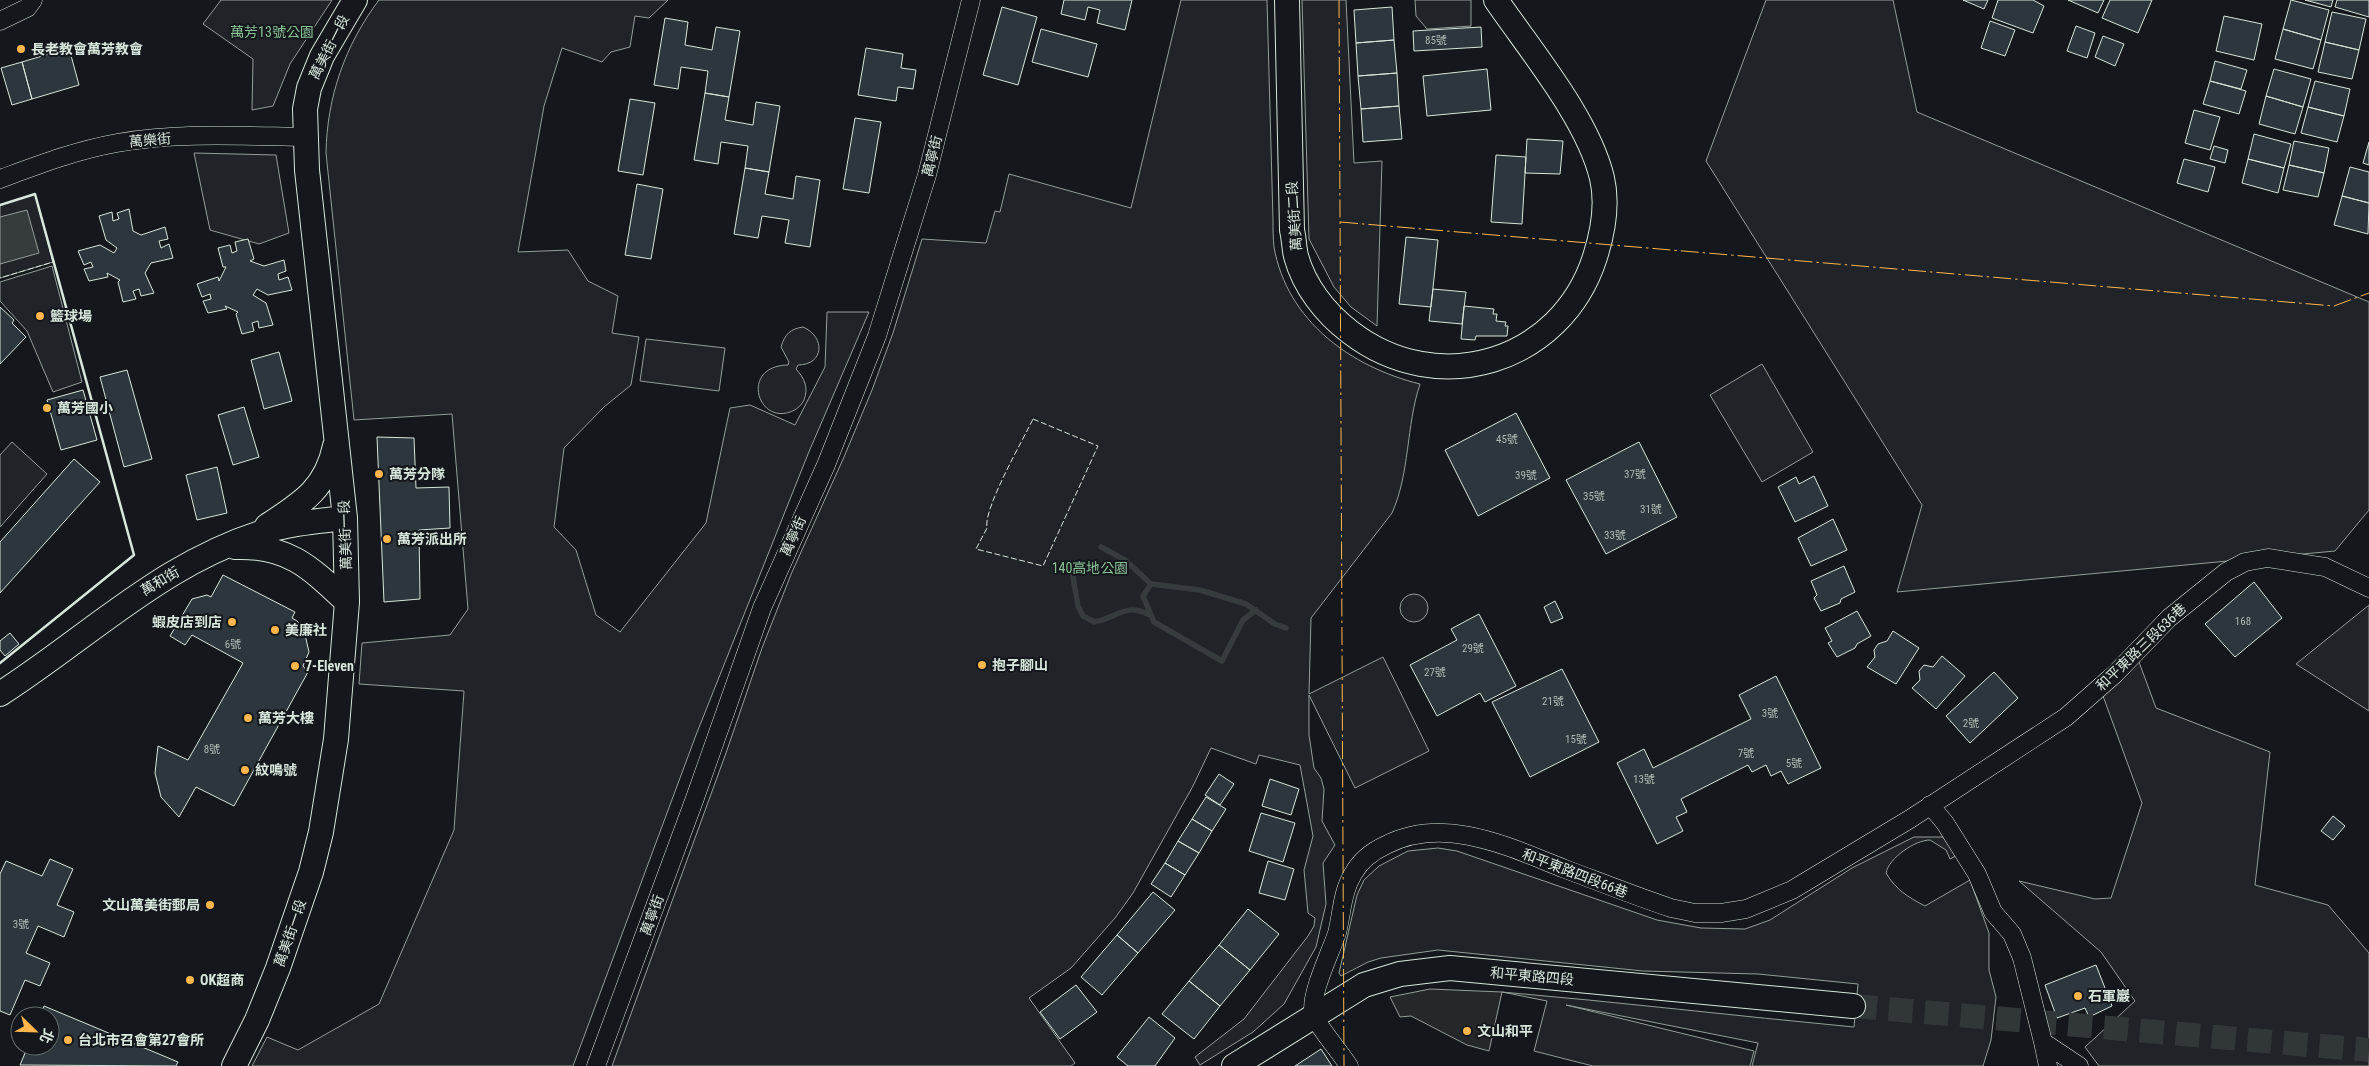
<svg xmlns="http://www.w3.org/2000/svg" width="2369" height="1066" font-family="'Roboto Condensed','Noto Sans TC',sans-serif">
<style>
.green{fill:#202428;stroke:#939e99}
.parking{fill:#24282b;stroke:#939e99}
.water{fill:#363b3e;stroke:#939e99}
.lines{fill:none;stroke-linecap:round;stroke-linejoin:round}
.stream{stroke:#363b3e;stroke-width:5.5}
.building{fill:#2c363c;stroke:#d8e6dc}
.secondary-tunnel{stroke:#313739;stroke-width:24;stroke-dasharray:24 12;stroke-linecap:butt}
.street-casing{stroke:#d8e6dc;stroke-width:19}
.secondary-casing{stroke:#d8e6dc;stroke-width:26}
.street{stroke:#14181c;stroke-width:18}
.secondary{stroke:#14181c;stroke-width:24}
.fence{stroke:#d8e6dc;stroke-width:1;stroke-dasharray:6 2.5;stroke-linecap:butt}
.wall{stroke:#d8e6dc;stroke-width:2.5}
.power{stroke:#ffb74d;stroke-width:1;stroke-dasharray:18 4 2.5 4;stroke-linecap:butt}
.poi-dot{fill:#ffb74d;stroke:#14181c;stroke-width:2}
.labels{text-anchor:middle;stroke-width:4;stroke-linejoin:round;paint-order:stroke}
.number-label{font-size:11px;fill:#adbab4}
.park-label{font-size:14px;fill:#8ac095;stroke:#14181c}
.street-label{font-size:14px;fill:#d8e6dc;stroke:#14181c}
.poi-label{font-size:14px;font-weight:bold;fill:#d8e6dc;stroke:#14181c;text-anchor:start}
</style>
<rect width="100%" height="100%" fill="#14181c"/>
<path class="green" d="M221,0H332L290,64L273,106L252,110L253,59L203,24Z
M379,0H668L649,18L635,16L630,47L611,52L602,62L562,48L544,106L518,252L568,250L588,281L618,296L612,333L639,337L631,385L604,407L564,448L554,527L576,550L596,615L620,632L706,523L730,408L750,405L795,425L825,367L827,312H869L808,454L696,735L573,1066H252L267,1037L298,1050L379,1004L454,830L464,691L359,684L362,643L450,635L468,609L452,414L354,420L326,153C327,97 345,45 379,0Z
M1181,0H1267L1273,220C1273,228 1273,238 1274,247C1287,321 1351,367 1420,384C1406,426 1410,473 1392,513L1311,618L1309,694L1383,657L1429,751L1355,788L1309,695V735L1314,768L1321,778L1324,789L1322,821L1335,845L1323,863L1326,904L1316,947L1284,1004L1253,1032L1200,1065L1195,1057L1244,1019L1308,936L1314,926L1315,918L1308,913L1304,870L1313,836L1300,765L1259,755L1256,764L1211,748L1193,786L1133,893L1115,918L1071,968L1029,998L1075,1063L1071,1066H612L726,753L762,648L792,572L844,457L872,390L893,333L922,239L986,243L995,211L1000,212L1009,174L1131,208Z
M1302,0H1346L1354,163L1382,161L1377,326L1351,307L1334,287L1309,239Z
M1415,0H1471V26L1427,29L1416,16Z
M1766,0H1893L1917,112L2369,302V510L2335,551L1897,592L1922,505L1706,161Z
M194,153L276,155L289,233L259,244L210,230Z
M35,194L53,262L0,278V205Z
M52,266L82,382L53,392L27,331L0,301V282Z
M803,327C826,337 824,365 798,365L796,369C804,378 809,387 804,400C801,406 796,410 790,412C757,424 740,366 788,365L789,362L781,347C785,334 790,329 803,327Z
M646,339L725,348L719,391L640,381Z
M1762,364L1813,452L1762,482L1710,395Z
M12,442L47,474L0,527V455Z
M1400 608a14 14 0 1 1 28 0a14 14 0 1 1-28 0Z
M2369,605V711L2296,664Z
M2139,662L2156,708L2270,752L2255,885L2328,905L2369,953V1066H2099L2085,1047L2135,1001L2101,952L2019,881L2095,899L2111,898L2142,803L2103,696Z
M1914,837H1943L1956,856L1950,859L1946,850L1930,840C1915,840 1889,858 1886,873C1896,890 1908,897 1925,906L1970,880L1989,933V970L1996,997L1991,1040L1983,1066H1752L1758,1043L1566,1005L1754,1051L1750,1066H1593L1534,1051L1547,1001L1502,992C1619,1002 1736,1016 1854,1027L1858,984L1758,974L1643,971L1438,950L1381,958L1368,962L1341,976L1339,973L1357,895L1364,880L1379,866L1408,851L1438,848L1457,851L1657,920L1701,928L1745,929L1770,920L1852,868Z"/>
<path class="parking" d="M1430,989L1502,992L1489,1051L1467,1045L1411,1016L1400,1017L1390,997Z"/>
<path class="water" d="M27,210L39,253L0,264V217Z"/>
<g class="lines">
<path class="stream" d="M1101,547L1125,560L1151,584
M1071,565L1078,606L1083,616L1094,622C1117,618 1125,602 1150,615
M1256,610L1243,620L1222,661L1154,622L1143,596L1151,584L1200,590L1246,604L1275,624L1286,628"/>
</g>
<path class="building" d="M1064,0H1132L1125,30L1097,23L1100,10L1088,7L1085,20L1061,14Z
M1963,0H1988L1984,9Z
M1998,0H2033L2044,6L2033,33L1992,18Z
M2068,0H2104L2098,13Z
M2110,0H2152L2138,33L2102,18Z
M2291,0L2329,10L2321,40L2283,29Z
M2305,0H2333L2331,7Z
M2337,0H2369V17L2335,7Z
M1002,7L1037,17L1018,85L983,75Z
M1392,7L1394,40L1356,43L1354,10Z
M2332,12L2366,19L2359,50L2325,42Z
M2224,16L2262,24L2254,60L2216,51Z
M665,18L688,22L685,45L712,50L716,27L740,31L729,97L705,93L708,71L681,67L678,89L654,85Z
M1990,21L2015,30L2005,56L1981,48Z
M2076,26L2095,33L2087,58L2067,51Z
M1481,27L1482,47L1414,51L1413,31Z
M1041,29L1097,44L1088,77L1032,62Z
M2283,29L2321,40L2313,69L2275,59Z
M2103,36L2124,44L2115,66L2095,57Z
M1394,40L1397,73L1358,76L1356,43Z
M2325,42L2359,50L2352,79L2318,72Z
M69,48L79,85L32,99L22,62Z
M866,48L903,54L901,68L916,70L913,89L898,87L896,101L858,95Z
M2215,61L2247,70L2241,89L2210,81Z
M22,62L32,99L12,105L1,68Z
M1487,69L1491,110L1427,116L1423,76Z
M2274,69L2311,79L2303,107L2266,96Z
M1397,73L1399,106L1361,109L1358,76Z
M2210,81L2246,91L2239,114L2203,104Z
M2315,81L2350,89L2344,116L2308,107Z
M705,93L729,97L725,120L753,125L756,102L780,106L769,172L745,168L748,146L721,142L718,164L694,160Z
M2266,96L2303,107L2295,134L2259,124Z
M630,99L655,103L643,175L618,171Z
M1399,106L1402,139L1363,142L1361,109Z
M2308,107L2344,116L2337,142L2301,133Z
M2194,110L2220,117L2210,150L2185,143Z
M855,118L881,122L869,193L843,189Z
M2254,134L2291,144L2284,168L2248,159Z
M1527,139L1563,141L1560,174L1525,173Z
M2294,141L2329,148L2324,173L2289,165Z
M2369,142V165L2363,163Z
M2214,146L2228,150L2225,163L2210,159Z
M1496,155L1526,157L1522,224L1491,222Z
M2184,159L2215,167L2208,192L2177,183Z
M2248,159L2284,168L2278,193L2242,183Z
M2289,165L2324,173L2318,197L2283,190Z
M2350,167L2369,172V203L2342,196Z
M745,168L769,172L765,194L793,199L796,176L820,180L810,247L785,243L789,220L762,216L758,238L734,234Z
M637,184L663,189L651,259L625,255Z
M2342,196L2369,203L2368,234L2334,225Z
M129,209L133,231L141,235L165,227L168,239L159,241L161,248L169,244L173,258L151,263L145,273L154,293L141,296L139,289L133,291L136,299L123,302L118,282L120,280L107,273L108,277L89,281L84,269L93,267L91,262L84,265L78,251L100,245L114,253L117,248L106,240L99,216L112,212L113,221L119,219L117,213Z
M1406,237L1438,240L1431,307L1399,304Z
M248,239L254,259L250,261L264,266L284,260L286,271L278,274L279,280L288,277L292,290L268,295L257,289L253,295L266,303L273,325L259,328L258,321L252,323L254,331L242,334L236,314L238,312L225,306L227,309L208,313L203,301L211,299L210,294L202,297L197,284L218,277L219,281L226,267H223L218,248L230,245L232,253L237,251L235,242Z
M1433,289L1466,292L1462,324L1429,321Z
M1464,306L1494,309L1493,314H1497L1496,321L1506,322L1505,326H1508L1507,336H1476L1475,340L1461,339Z
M0,307L14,320L12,323L26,337L0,364Z
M279,352L292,401L264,409L251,360Z
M127,370L152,459L124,467L100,377Z
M83,390L97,440L61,450L47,400Z
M244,407L259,457L233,465L218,415Z
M1516,413L1550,478L1478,516L1445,450Z
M377,437L414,438L416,488L449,487L450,528L419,530L420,599L384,602Z
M1639,442L1677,517L1606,554L1566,480Z
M74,459L100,482L0,593V542Z
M217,467L227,513L197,520L186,475Z
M1814,476L1828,506L1795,522L1778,487L1796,477L1799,484Z
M1833,519L1847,550L1811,566L1798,538Z
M1844,566L1855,592L1841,599L1840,603L1821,611L1814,598L1817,595L1811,581Z
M223,575L295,612L292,618L297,621L304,630L309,652L303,666L308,672L234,806L196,787L179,817L161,797L155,773L158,746L188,760L243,663L192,635L185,645L170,636L192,599L207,595L211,597Z
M2254,582L2282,618L2235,657L2205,624Z
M1555,601L1563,618L1551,623L1544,607Z
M1857,611L1871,636L1857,644L1855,648L1837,657L1828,643L1832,641L1825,628Z
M1479,614L1516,686L1485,702L1480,693L1437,716L1410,665L1457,640L1451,629Z
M1893,631L1919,648L1896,684L1867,667L1875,657L1874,650L1878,644L1887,641Z
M10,633L19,644L5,656L0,650V641Z
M1942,656L1965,676L1936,709L1912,688L1920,680L1919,671L1924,665L1933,667Z
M1562,669L1599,742L1530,777L1492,702Z
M1994,672L2018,698L1970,743L1946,716Z
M1776,676L1821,768L1788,784L1781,771L1771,776L1766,765L1752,772L1748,765L1681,799L1687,812L1676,817L1683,831L1657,844L1617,763L1644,749L1653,768L1751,719L1739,695Z
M1219,774L1234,784L1220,805L1205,795Z
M1270,779L1299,789L1291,815L1262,806Z
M1206,797L1226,809L1212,831L1192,819Z
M1261,813L1295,823L1283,862L1249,851Z
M2333,816L2345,826L2333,840L2321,831Z
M1192,819L1212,831L1199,853L1178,841Z
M1178,841L1199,853L1185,875L1165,863Z
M50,859L73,869L57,905L74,912L64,937L38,926L26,953L50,963L40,986L25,980L10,1015L0,1011V874L6,861L42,876Z
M1268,861L1294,869L1285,900L1259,893Z
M1165,863L1185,875L1171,897L1151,884Z
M1153,892L1175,910L1138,953L1117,935Z
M1248,909L1279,934L1250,970L1219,945Z
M1117,935L1138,953L1102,995L1081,977Z
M1219,945L1250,970L1220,1006L1189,981Z
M2096,965L2112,1006L2089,1017L2085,1008L2057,1018L2045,985Z
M1189,981L1220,1006L1194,1039L1162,1014Z
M1076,985L1097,1012L1060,1039L1040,1012Z
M44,1006L178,1062L176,1066L20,1065L28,1046H50V1016H40Z
M1149,1017L1175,1038L1155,1066H1128L1117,1057Z
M1321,1049L1332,1066H1295Z"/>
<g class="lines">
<path class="secondary-tunnel" d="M1853,1006L2369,1050"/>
<g class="street-casing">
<path id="street" d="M0,21L27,8L33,0
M0,179C38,165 77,150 117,143C178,132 243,136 305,137
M1930,805L1945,823L1977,874L1993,912L2012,934L2022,958L2043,1042L2079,1066
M2043,1042L2048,1066
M596,1066L695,798L762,608L826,465L877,336L927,175L971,0
M1349,1066C1342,1055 1318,1026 1314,1016C1308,997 1331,952 1337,933C1342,913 1342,892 1353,874C1360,861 1373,851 1386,845C1445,815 1509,847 1565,869C1600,882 1635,896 1671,908L1695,913H1721L1746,909L1792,890L1910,819L2066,717L2115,674L2169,618L2226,572L2245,562L2268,558L2325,567L2369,588"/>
</g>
<g class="secondary-casing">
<path id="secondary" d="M1287,0L1292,230C1294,238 1294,248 1296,256C1304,286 1325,313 1350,332C1438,400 1561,363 1595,257C1603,232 1608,204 1602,178C1588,119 1531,51 1496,0
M267,526C302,503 326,489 335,446
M235,547C288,545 310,567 347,602
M0,694C92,635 168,557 277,528C299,522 322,521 345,518
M234,1066L257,1020L278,968L311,872L321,832L336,739L347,602L345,518L307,170L305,109L309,88L322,56L355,0
M1234,1066L1364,985L1400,974L1450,968L1853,1006"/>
</g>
<use href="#street" class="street"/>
<use href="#secondary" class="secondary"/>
<path class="fence" d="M0,205L35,194L53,262L0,278
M1033,419L1098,446L1043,566L976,549L987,528C983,509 1023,440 1033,419Z"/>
<path class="wall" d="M0,205L35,194L134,555L0,663"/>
<path class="power" d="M1339,0L1344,1066
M1340,222L2334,306L2369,293"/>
</g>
<g class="poi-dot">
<circle cx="21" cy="49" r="5"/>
<circle cx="40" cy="316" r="5"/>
<circle cx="47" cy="408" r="5"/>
<circle cx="379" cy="474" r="5"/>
<circle cx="387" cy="539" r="5"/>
<circle cx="232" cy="622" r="5"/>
<circle cx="275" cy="630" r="5"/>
<circle cx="982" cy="665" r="5"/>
<circle cx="295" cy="666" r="5"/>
<circle cx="248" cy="718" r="5"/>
<circle cx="245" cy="770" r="5"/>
<circle cx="210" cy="905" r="5"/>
<circle cx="190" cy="980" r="5"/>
<circle cx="2078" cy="996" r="5"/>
<circle cx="1467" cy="1031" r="5"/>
<circle cx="68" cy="1040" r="5"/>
</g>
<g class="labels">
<g class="number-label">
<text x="1436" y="44">85號</text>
<text x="1507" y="443">45號</text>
<text x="1635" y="478">37號</text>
<text x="1526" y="479">39號</text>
<text x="1594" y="500">35號</text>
<text x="1651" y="513">31號</text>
<text x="1615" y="539">33號</text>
<text x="2243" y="625">168</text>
<text x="233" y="648">6號</text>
<text x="1473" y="652">29號</text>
<text x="1435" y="676">27號</text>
<text x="1553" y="705">21號</text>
<text x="1770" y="717">3號</text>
<text x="1971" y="727">2號</text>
<text x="1576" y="743">15號</text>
<text x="212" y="753">8號</text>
<text x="1746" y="757">7號</text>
<text x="1794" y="767">5號</text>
<text x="1644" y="783">13號</text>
<text x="21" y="928">3號</text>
</g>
<g class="park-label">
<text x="272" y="37">萬芳13號公園</text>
<text x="1090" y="573">140高地公園</text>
</g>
<g class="street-label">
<text transform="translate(329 47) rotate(-63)" y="5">萬美街一段</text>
<text transform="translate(150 140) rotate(-5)" y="5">萬樂街</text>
<text transform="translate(932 156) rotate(-76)" y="5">萬寧街</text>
<text transform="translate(1294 216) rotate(-94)" y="5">萬美街二段</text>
<text transform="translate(345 535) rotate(-92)" y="5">萬美街一段</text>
<text transform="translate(793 536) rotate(-66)" y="5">萬寧街</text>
<text transform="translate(160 581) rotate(-31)" y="5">萬和街</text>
<text transform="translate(2141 647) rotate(-44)" y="5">和平東路三段636巷</text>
<text transform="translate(1575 873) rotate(21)" y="5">和平東路四段66巷</text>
<text transform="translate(652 915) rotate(-70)" y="5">萬寧街</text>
<text transform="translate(290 933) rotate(-71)" y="5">萬美街一段</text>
<text transform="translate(1532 976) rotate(5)" y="5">和平東路四段</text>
</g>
<g class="poi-label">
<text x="31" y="54">長老教會萬芳教會</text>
<text x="50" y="321">籃球場</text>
<text x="57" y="413">萬芳國小</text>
<text x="389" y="479">萬芳分隊</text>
<text x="397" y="544">萬芳派出所</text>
<text x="222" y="627" text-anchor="end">蝦皮店到店</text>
<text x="285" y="635">美廉社</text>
<text x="992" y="670">抱子腳山</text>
<text x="305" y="671">7-Eleven</text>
<text x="258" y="723">萬芳大樓</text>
<text x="255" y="775">紋鳴號</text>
<text x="200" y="910" text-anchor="end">文山萬美街郵局</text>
<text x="200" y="985">OK超商</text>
<text x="2088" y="1001">石軍巖</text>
<text x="1477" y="1036">文山和平</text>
<text x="78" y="1045">台北市召會第27會所</text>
</g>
</g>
<g transform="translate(35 1031) rotate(113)"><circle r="24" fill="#14181c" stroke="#626a69"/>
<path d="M0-4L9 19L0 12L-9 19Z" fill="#ffb74d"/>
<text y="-8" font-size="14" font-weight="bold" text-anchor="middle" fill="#d8e6dc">北</text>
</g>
</svg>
